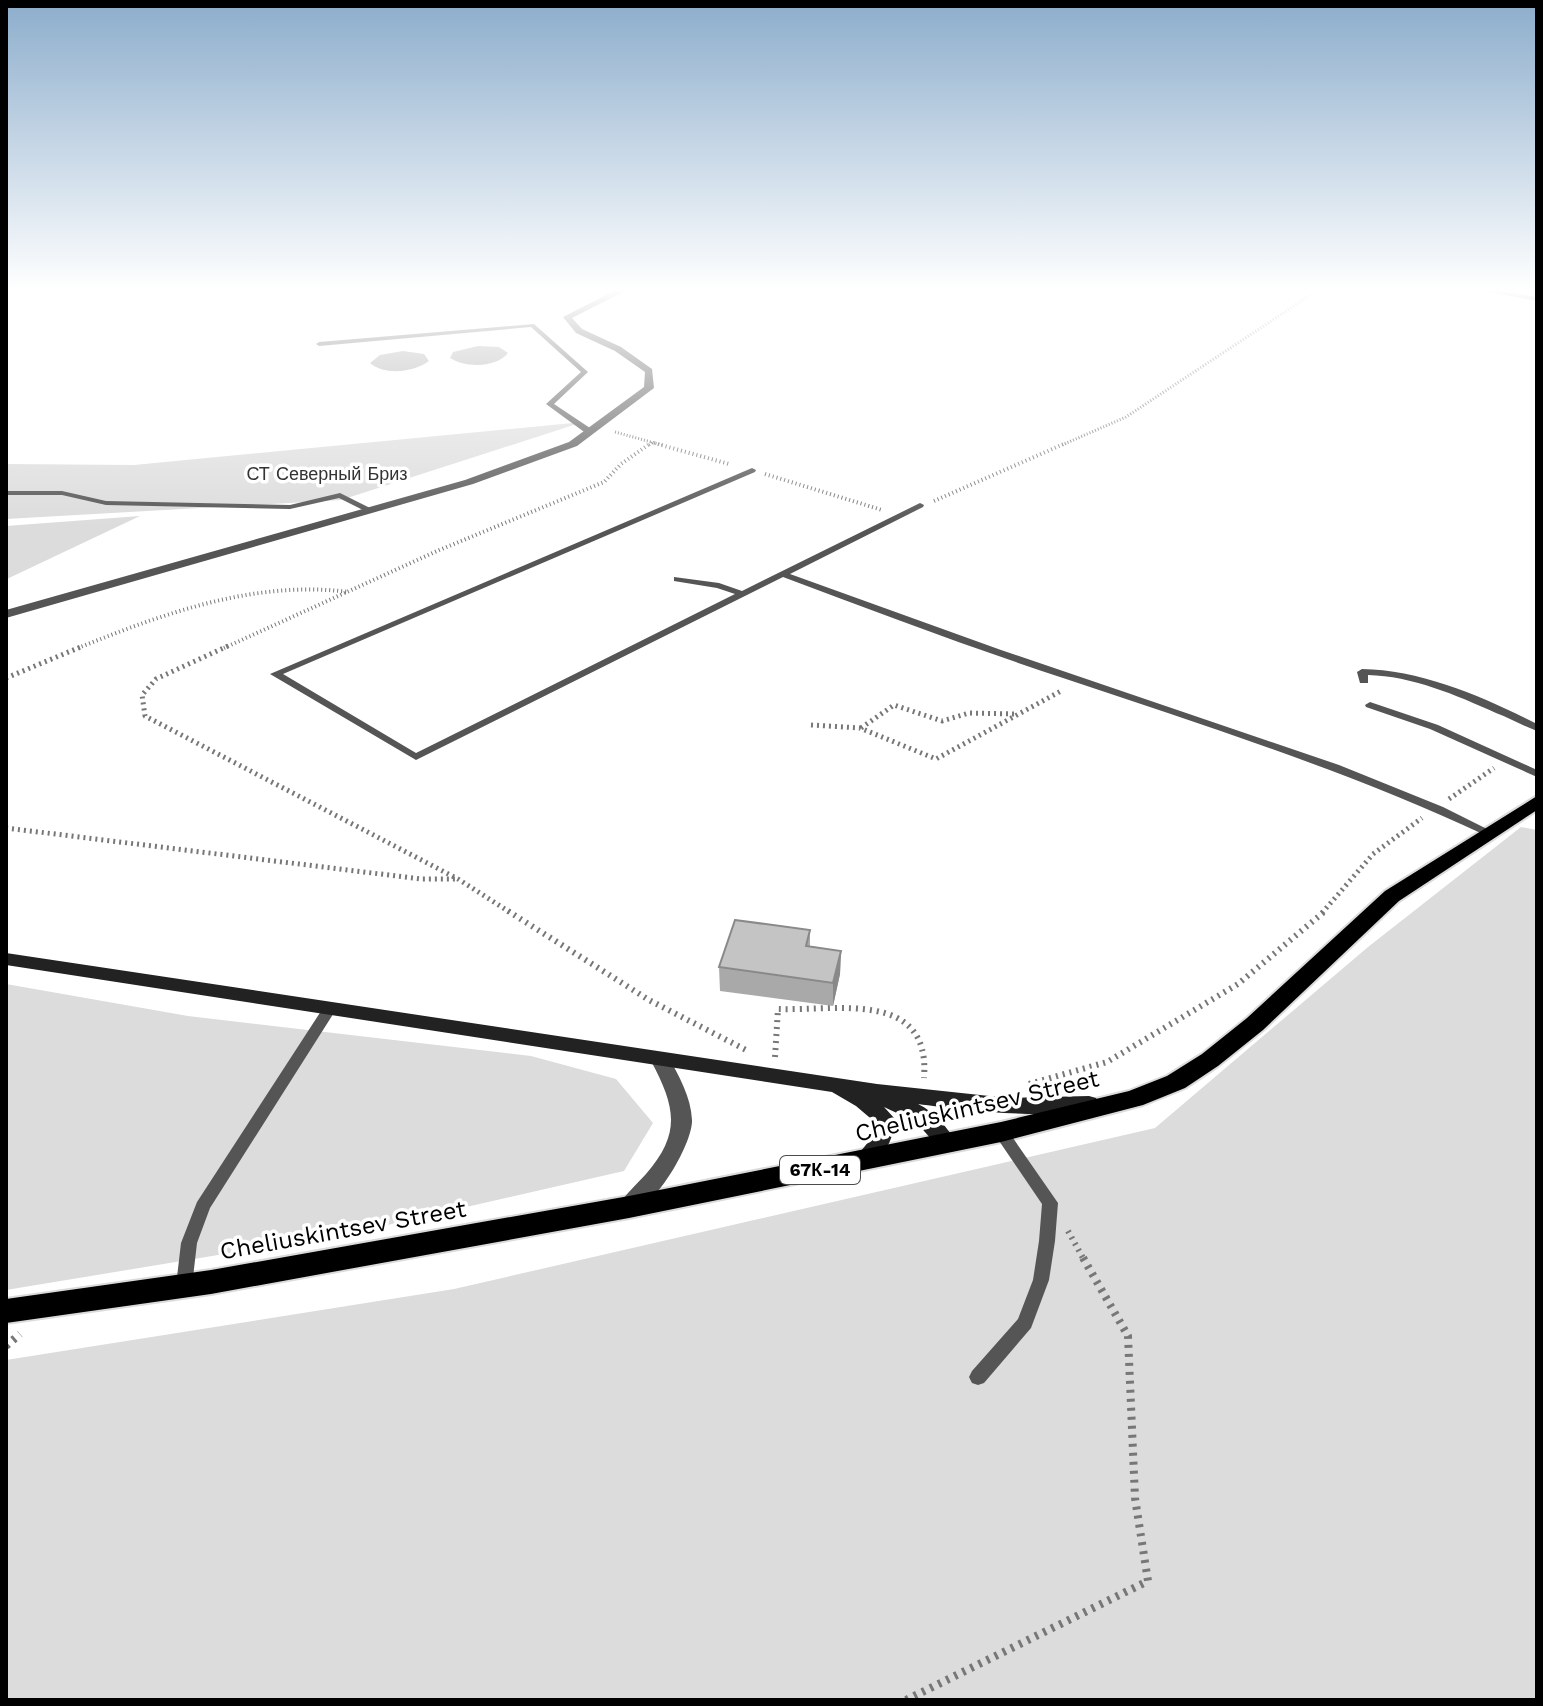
<svg xmlns="http://www.w3.org/2000/svg" width="1543" height="1706" font-family="'Work Sans',sans-serif">
<style>
.green{fill:#dcdcdc}
.water{fill:#a3a3a3}
.lines{fill:none;stroke-linecap:round;stroke-linejoin:round}
.primary-casing{stroke:#dbdbdb;stroke-width:4}
.path-far4{stroke:#777;stroke-width:3;stroke-dasharray:1 2;stroke-linecap:butt}
.path-far3{stroke:#777;stroke-width:4;stroke-dasharray:1 3;stroke-linecap:butt}
.path-far2{stroke:#777;stroke-width:5;stroke-dasharray:2 4;stroke-linecap:butt}
.path-far1{stroke:#777;stroke-width:6;stroke-dasharray:2 5;stroke-linecap:butt}
.path{stroke:#777;stroke-width:8;stroke-dasharray:3 6;stroke-linecap:butt}
.service{fill:#555;fill-rule:evenodd}
.minor{fill:#555;fill-rule:evenodd}
.secondary{fill:#222;fill-rule:evenodd}
.primary{fill:#000;fill-rule:evenodd}
.wall{fill:#a9a9a9}
.shaded-wall{fill:#898989}
.building{fill:#c4c4c4;stroke:#898989;stroke-width:2}
.labels{text-anchor:middle;stroke-width:7;stroke-linejoin:round;paint-order:stroke}
.far-park-label{font-size:18px;fill:#333;stroke:#fff}
.shield{fill:#fff;stroke:#4c4c4c;stroke-width:2}
.shield-label{font-size:18px;font-weight:bold;fill:#000}
.near-street-label{font-size:24px;fill:#000;stroke:#fff}
</style>
<rect width="100%" height="100%" fill="#fff"/>
<path class="green" d="M583,422L341,500L6,519V464L134,465Z
M140,516L9,578L6,579V526Z
M1521,827L1537,830V1700H6V1360L454,1289L1155,1128L1368,947Z
M6,984L188,1016L531,1056L616,1079L653,1123L624,1171L357,1232L6,1290Z"/>
<path class="water" d="M478,346L499,347L508,353C496,368 466,368 450,358L453,352Z
M403,351L424,354L429,361C414,372 385,376 370,363L380,355Z"/>
<g class="lines">
<g class="primary-casing">
<path id="primary" d="M1537,796V810L1399,901L1263,1030L1218,1066L1185,1088L1143,1105L1001,1142L629,1218L211,1294L6,1323V1299L211,1270L629,1196L1001,1122L1129,1091L1167,1076L1202,1054L1247,1018L1385,891Z"/>
</g>
<path class="path-far4" d="M615,432L662,445
M649,445L653,442
M1062,445L1126,417L1321,288"/>
<path class="path-far3" d="M654,443L729,464
M765,474L882,510
M934,501L1066,443
M78,648C165,613 255,580 349,592
M224,648L437,551L604,482L621,464L651,443"/>
<path class="path-far2" d="M228,646L156,679L142,695L145,716L458,879L511,913
M6,678L83,646
M811,725L860,728L936,759L1061,691
M861,728L894,705L942,721L969,713L1016,714
M1449,799L1494,768
M6,828L421,879H457
M1322,913L1373,854L1422,818"/>
<path class="path-far1" d="M508,911L649,1000L748,1051
M775,1057L778,1009C837,1011 931,989 924,1078
M1029,1084L1107,1062L1238,984L1325,911
M1068,1231L1083,1258"/>
<path class="path" d="M6,1346L20,1334
M906,1700L1148,1581L1135,1498L1128,1336L1082,1256"/>
<path class="service" d="M1469,288H1484L1537,297V301Z
M534,324L588,372L554,404L593,430V434H587L546,404L581,372L531,327L319,346L316,344L319,342Z
M752,468L756,470L755,472L283,674L416,753L735,594L717,588L674,581V577L719,583L742,591L920,503L924,505L923,507L790,574L1001,650L1339,765L1443,807L1495,833L1493,835H1485C1348,771 1206,726 1063,678C969,647 876,612 783,577L416,760L270,674Z
M6,491H62L106,501L290,505L340,493L376,511L369,513L339,498L290,509L106,505L62,495H6Z
M1362,669C1422,670 1484,697 1537,724V731C1523,726 1510,718 1496,713C1456,695 1412,676 1368,675V683H1360L1357,672Z
M1370,702L1438,725L1537,770V777L1430,729L1366,707L1365,705Z
M330,1003L335,1005L337,1008L210,1208L197,1243L192,1286L190,1291L184,1293L178,1291L176,1286L181,1243L197,1202L325,1005Z
M1001,1126L1006,1128L1058,1203L1055,1241L1049,1280L1031,1328L984,1383L978,1385L972,1383L969,1377L972,1371L1018,1319L1033,1280L1039,1241L1042,1204L993,1132L996,1128Z"/>
<path class="minor" d="M620,288L627,290L572,318L582,329L621,347L652,369L654,388L577,446L473,484L6,618V610L465,480L569,442L644,387L645,372L615,351L576,333L563,317Z
M661,1054L668,1056C679,1076 691,1097 692,1120C693,1145 648,1222 621,1213L618,1207C625,1194 637,1184 646,1174C682,1133 675,1106 651,1061L654,1056Z"/>
<path class="secondary" d="M6,953L877,1084L1008,1098L1089,1096L1096,1098L1099,1103L1096,1108C1053,1121 963,1110 918,1104C936,1113 947,1127 957,1144L954,1149L947,1152L940,1149L916,1122L884,1107L896,1120C893,1138 880,1174 856,1167L853,1161L873,1136L876,1123L856,1106L832,1092L6,965Z"/>
<use href="#primary" class="primary"/>
</g>
<path class="wall" d="M810,930V946L841,951L840,974L833,1006L720,991L719,967Z"/>
<path class="shaded-wall" d="M841,951L840,974L833,1006V983Z"/>
<path class="building" d="M735,920L810,930L806,946L841,951L833,983L719,967Z"/>
<linearGradient id="sky" x2="0" y2="1"><stop stop-color="#8cadcc"/><stop offset="0.55" stop-color="#fff"/><stop offset="1" stop-color="#fff" stop-opacity="0"/></linearGradient>
<rect width="1543" height="527" fill="url(#sky)"/>
<g class="labels">
<g class="far-park-label">
<text x="327" y="480">СТ Северный Бриз</text>
</g>
<rect class="shield" x="780" y="1156" width="80" height="28" rx="6"/>
<g class="shield-label">
<text x="820" y="1176">67К-14</text>
</g>
<g class="near-street-label">
<text transform="translate(977 1106) rotate(-13)" y="8">Cheliuskintsev Street</text>
<text transform="translate(343 1230) rotate(-10)" y="8">Cheliuskintsev Street</text>
</g>
</g>
<rect width="1543" height="1706" fill="none" stroke="#000000" stroke-width="16"/>
</svg>
